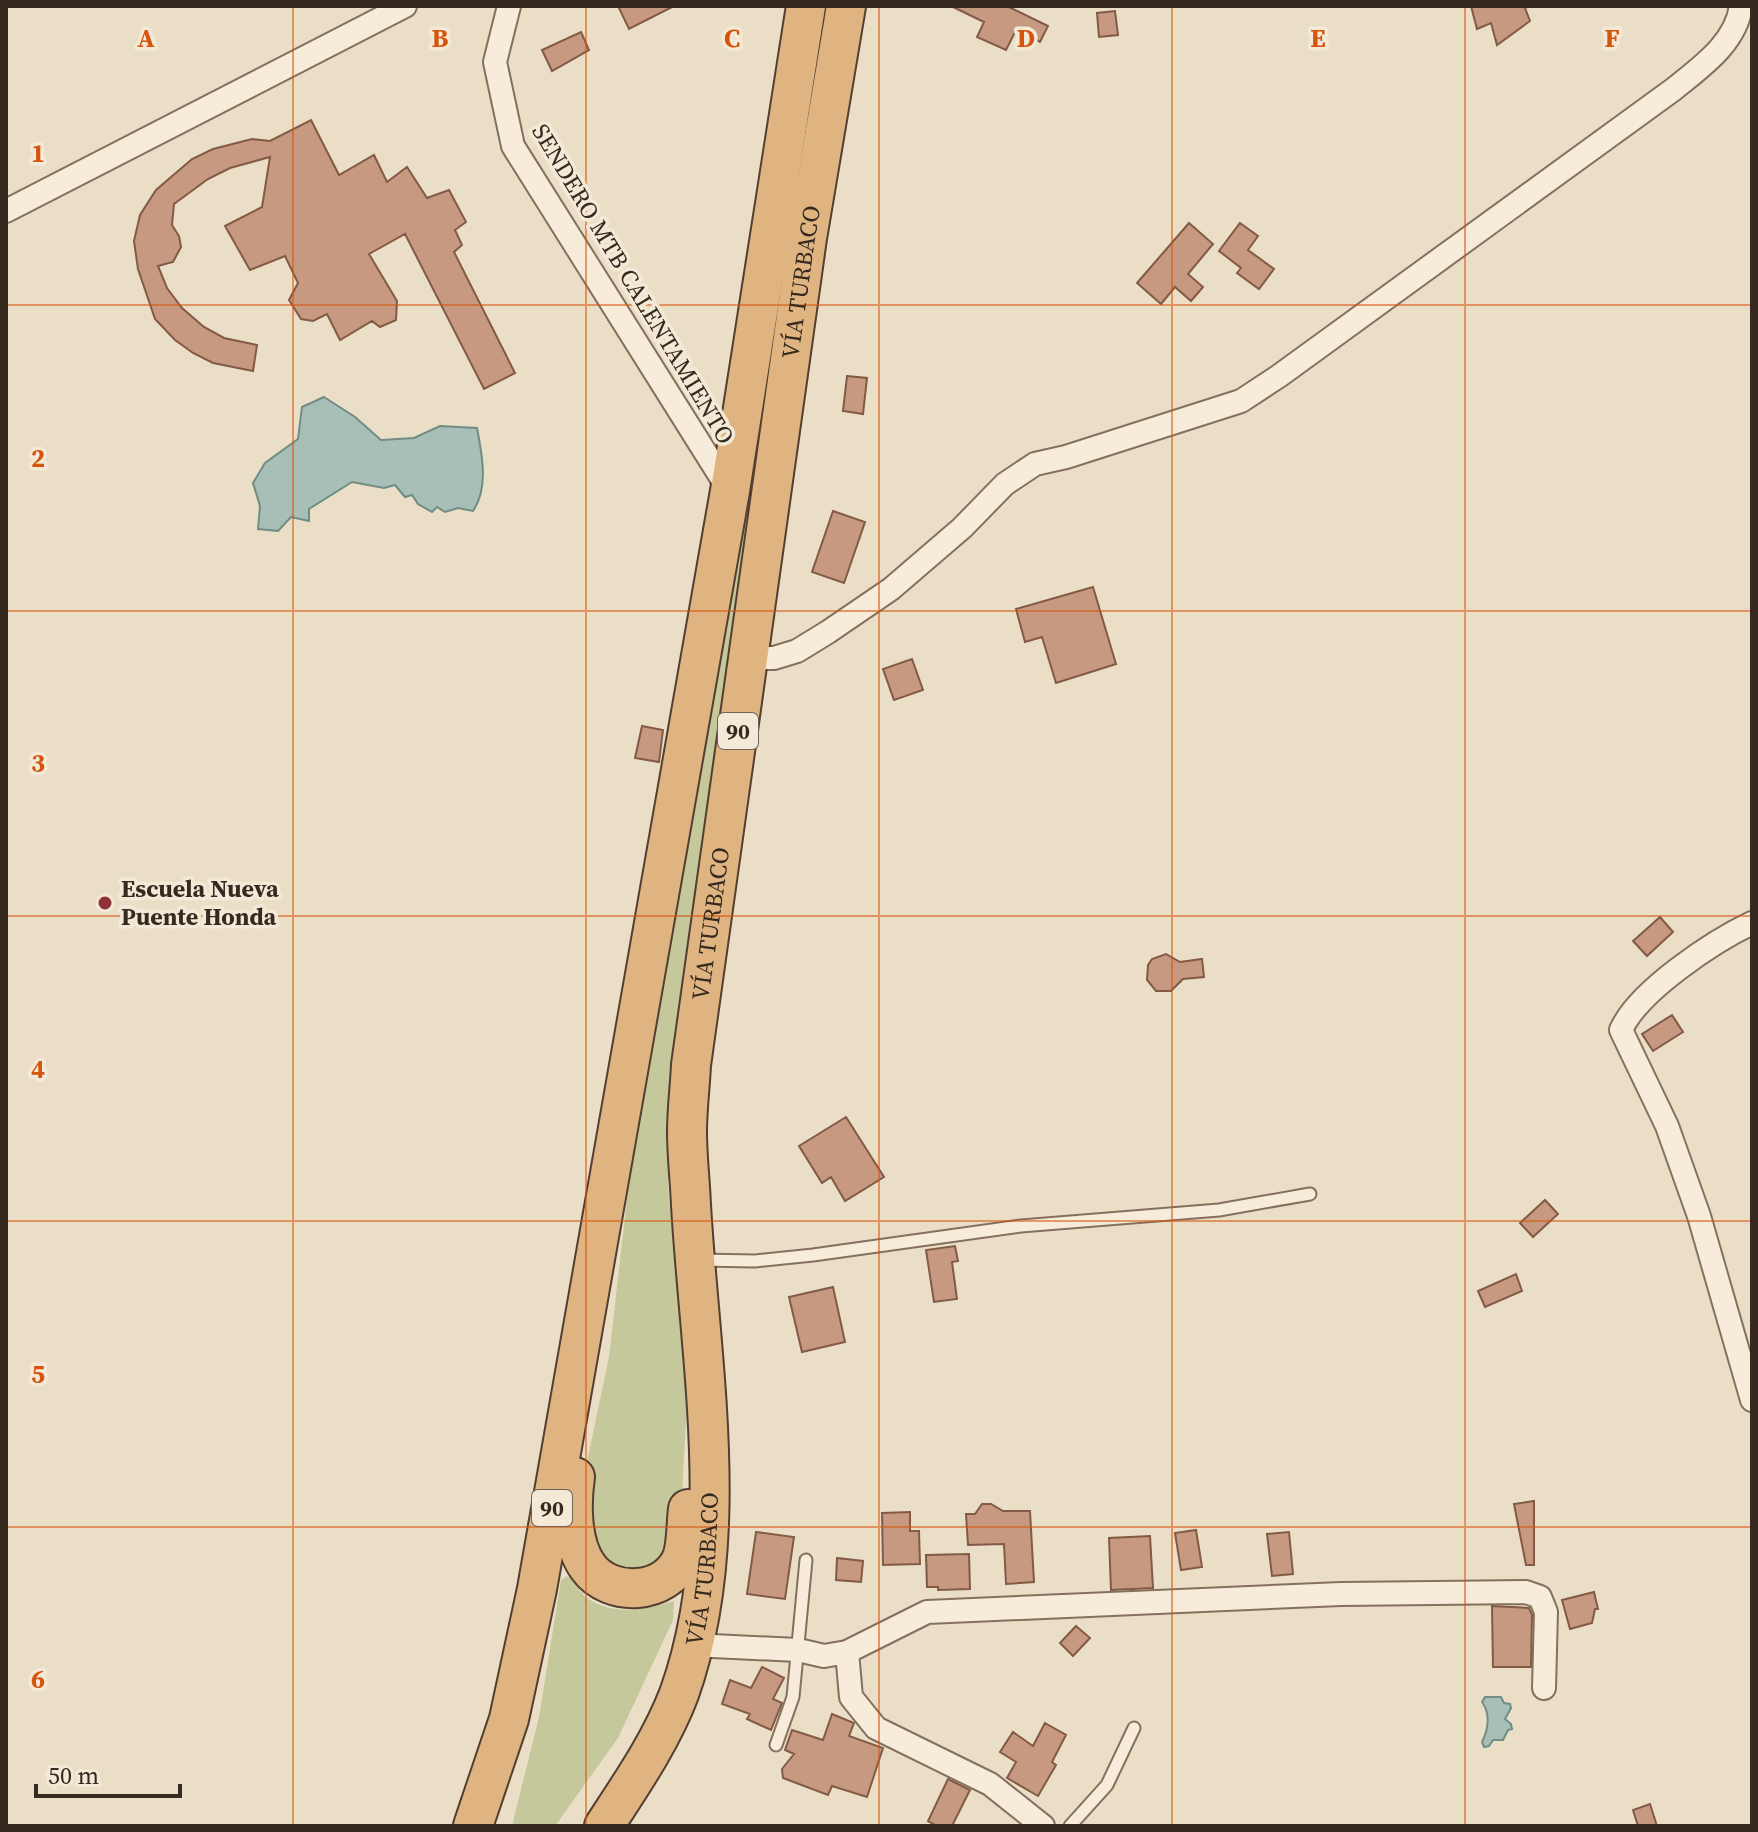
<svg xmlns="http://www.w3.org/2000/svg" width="1758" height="1832" font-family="'Source Serif 4',serif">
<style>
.green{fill:#c5c89b}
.water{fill:#a8bfb7;stroke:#6f8d84;stroke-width:2}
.building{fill:#c69980;stroke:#825a45;stroke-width:2}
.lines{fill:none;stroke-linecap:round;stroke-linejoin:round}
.service-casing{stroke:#85705e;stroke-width:15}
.minor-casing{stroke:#85705e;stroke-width:26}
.trunk-casing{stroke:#533f31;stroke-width:42}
.service{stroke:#f6ecd9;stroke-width:11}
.minor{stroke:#f6ecd9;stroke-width:22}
.trunk{stroke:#dfb480;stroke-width:38}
.grid{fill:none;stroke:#d6540e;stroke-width:2;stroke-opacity:0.55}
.poi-dot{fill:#8f3238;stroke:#f3e9d6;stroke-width:3}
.labels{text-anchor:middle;stroke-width:7;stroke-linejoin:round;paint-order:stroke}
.shield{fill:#f3e9d6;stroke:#6f6357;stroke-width:2}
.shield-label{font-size:22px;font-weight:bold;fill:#362a20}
.street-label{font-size:24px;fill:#362a20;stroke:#f3e9d6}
.poi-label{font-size:24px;font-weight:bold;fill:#362a20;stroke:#f3e9d6;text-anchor:start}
.grid-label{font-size:26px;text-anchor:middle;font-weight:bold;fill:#d6540e;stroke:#f3e9d6;stroke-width:7;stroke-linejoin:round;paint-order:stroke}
</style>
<rect width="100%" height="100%" fill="#ebdec7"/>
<path class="green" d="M738,514L751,533L673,1114L668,1184L687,1404L680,1528L672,1555L649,1572H608L583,1517L584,1476L609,1357L627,1199L647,1056Z
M568,1576C575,1583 582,1595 590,1600C617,1616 646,1609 674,1601L673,1620L618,1738L555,1826H512L539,1717L561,1580Z"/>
<path class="water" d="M324,397L355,417L381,440L414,438L440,426L477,428C482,454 489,488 473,511L458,508L445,512L437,507L432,512L418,504L412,495L405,497L395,485L384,488L352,482L309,509V521L291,517L278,531L258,529L260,506L253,483L265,463L298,439L302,407Z
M1485,1697H1501L1504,1703L1510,1704L1511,1708L1505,1719L1511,1724L1512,1729L1508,1730L1503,1740H1493L1489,1746L1484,1747L1482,1742C1488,1730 1491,1714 1482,1702Z"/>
<path class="building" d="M618,6H674L629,29Z
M951,6H1007L1048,26L1040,42L1016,30L1006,50L977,37L984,22Z
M1471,6H1530L1525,8L1530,21L1497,45L1491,23L1477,29Z
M1115,11L1118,35L1099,37L1097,13Z
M581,32L589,50L552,71L542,50Z
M311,120L339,175L374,155L387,182L407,167L427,198L449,190L466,222L455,230L462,245L454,252L515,373L484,389L405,234L369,254L397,301L396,320L380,327L372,321L340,340L327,314L313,321L301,319L289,300L298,283L285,256L250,270L225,226L262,207L270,157L230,168L208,179L174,204L172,225L179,236L181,247L173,262L158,266L167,288L182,308L204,327L224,338L257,345L253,371L213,363L193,353L175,340L155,319L138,269L134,241L140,215L156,190L192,159L213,149L252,139L270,141Z
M1189,223L1213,244L1188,274L1203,287L1191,301L1175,287L1161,304L1137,283Z
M1240,223L1258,236L1248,250L1274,269L1259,289L1237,273L1241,268L1219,251Z
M847,376L867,378L863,414L843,411Z
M833,511L865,522L844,583L812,572Z
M1093,587L1116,664L1056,683L1042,637L1025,642L1016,609Z
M912,659L923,690L894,700L883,669Z
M642,726L663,730L659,762L635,758Z
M1660,917L1673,932L1647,956L1633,941Z
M1166,954L1180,962L1202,959L1204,977L1183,979L1171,991H1156L1147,980L1148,965L1152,959Z
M1672,1015L1683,1032L1653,1051L1642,1034Z
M846,1117L884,1177L845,1201L831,1177L822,1183L799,1146Z
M1545,1200L1558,1214L1533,1237L1520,1223Z
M955,1246L958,1261L952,1262L957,1299L934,1302L926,1250Z
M1516,1274L1522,1291L1485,1307L1478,1291Z
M833,1287L845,1342L802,1352L789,1297Z
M1534,1501V1565H1526L1514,1504Z
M982,1504H991L1003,1511H1030L1034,1582L1006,1584L1004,1544L968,1545L966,1514H975Z
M910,1512V1531H919L920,1564L883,1565L882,1513Z
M1196,1530L1202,1567L1181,1570L1175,1533Z
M756,1532L794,1537L785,1599L747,1594Z
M1289,1532L1293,1574L1272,1576L1267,1534Z
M1150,1536L1153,1588L1111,1590L1109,1538Z
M969,1554L970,1589L938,1590V1587H927L926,1555Z
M837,1558L863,1561L861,1582L836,1580Z
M1594,1592L1598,1609H1595L1592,1623L1570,1629L1562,1600Z
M1492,1606L1529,1608L1532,1615L1531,1667H1493Z
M1076,1626L1090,1638L1073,1656L1060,1643Z
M762,1667L784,1678L773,1699L782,1703L771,1730L747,1719L750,1714L722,1704L730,1680L751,1688Z
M832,1714L854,1723L849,1736L883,1748L867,1797L832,1786L828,1795L783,1778L782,1769L794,1754L785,1750L792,1730L823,1740Z
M1045,1723L1066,1735L1052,1762L1056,1765L1038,1796L1007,1778L1016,1762L1000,1752L1013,1732L1033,1746Z
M948,1779L970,1790L952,1826H937L928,1821Z
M1650,1804L1657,1826H1638L1633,1810Z"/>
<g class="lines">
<g class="service-casing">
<path id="service" d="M699,1260L755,1261L813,1255L1021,1226L1219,1210L1310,1194
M776,1745L793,1697L806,1560
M1070,1826L1107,1785L1134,1728"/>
</g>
<g class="minor-casing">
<path id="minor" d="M509,6L495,62L513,146L729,490
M6,211L405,6
M749,658H774L797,651L828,632L891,589L962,528L1005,484L1035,464L1066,457L1241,401L1279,376L1674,89C1701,67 1736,43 1741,6
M1752,923C1714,941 1638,991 1621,1030L1667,1126L1699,1216L1752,1400
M692,1645L798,1650L824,1656L847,1652L927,1612L1341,1594L1526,1592L1540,1597L1546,1612L1544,1688
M847,1652L851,1697L876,1728L990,1784L1043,1826"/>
</g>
<g class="trunk-casing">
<g id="trunk">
<path d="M575,1477C571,1504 571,1544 588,1567C610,1598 667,1595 682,1558C687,1544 686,1524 688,1509"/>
<path d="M473,1826L509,1719L537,1589L730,491L806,6"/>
<path id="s1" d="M604,1826C632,1783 661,1741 679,1694C734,1541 700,1362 691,1205C690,1180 687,1156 687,1132C687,1109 690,1087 691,1065L807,238L846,6"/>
</g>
</g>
<use href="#service" class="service"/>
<use href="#minor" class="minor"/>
<use href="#trunk" class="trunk"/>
</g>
<path class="grid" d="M293,6V1826M586,6V1826M879,6V1826M1172,6V1826M1465,6V1826M6,305H1752M6,611H1752M6,916H1752M6,1221H1752M6,1527H1752"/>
<circle class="poi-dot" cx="105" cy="903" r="8"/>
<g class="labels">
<g class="shield">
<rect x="718" y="713" width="40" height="36" rx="6"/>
<rect x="532" y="1490" width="40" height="36" rx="6"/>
</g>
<g class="shield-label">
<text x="738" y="739">90</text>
<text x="552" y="1516">90</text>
</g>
<g class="street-label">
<text dy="8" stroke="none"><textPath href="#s1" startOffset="1576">VÍA TURBACO</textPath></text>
<text transform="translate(633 284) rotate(59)" y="8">SENDERO MTB CALENTAMIENTO</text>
<text dy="8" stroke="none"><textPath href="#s1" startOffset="928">VÍA TURBACO</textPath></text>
<text dy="8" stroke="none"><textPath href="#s1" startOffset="280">VÍA TURBACO</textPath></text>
</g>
<g class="poi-label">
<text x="121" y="897">Escuela Nueva<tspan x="121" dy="28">Puente Honda</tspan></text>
</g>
</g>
<g class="grid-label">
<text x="146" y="47">A</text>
<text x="440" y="47">B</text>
<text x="732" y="47">C</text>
<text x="1026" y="47">D</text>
<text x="1318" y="47">E</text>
<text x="1612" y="47">F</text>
<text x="38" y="162">1</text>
<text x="38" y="467">2</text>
<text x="38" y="772">3</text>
<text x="38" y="1078">4</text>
<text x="38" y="1383">5</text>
<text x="38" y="1688">6</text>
</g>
<rect width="1758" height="1832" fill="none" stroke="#362a20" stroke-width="16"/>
<path d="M36 1784v12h144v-12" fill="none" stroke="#362a20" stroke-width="4"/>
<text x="48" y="1784" font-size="24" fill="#362a20" stroke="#f3e9d6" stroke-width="6" paint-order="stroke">50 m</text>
</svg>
